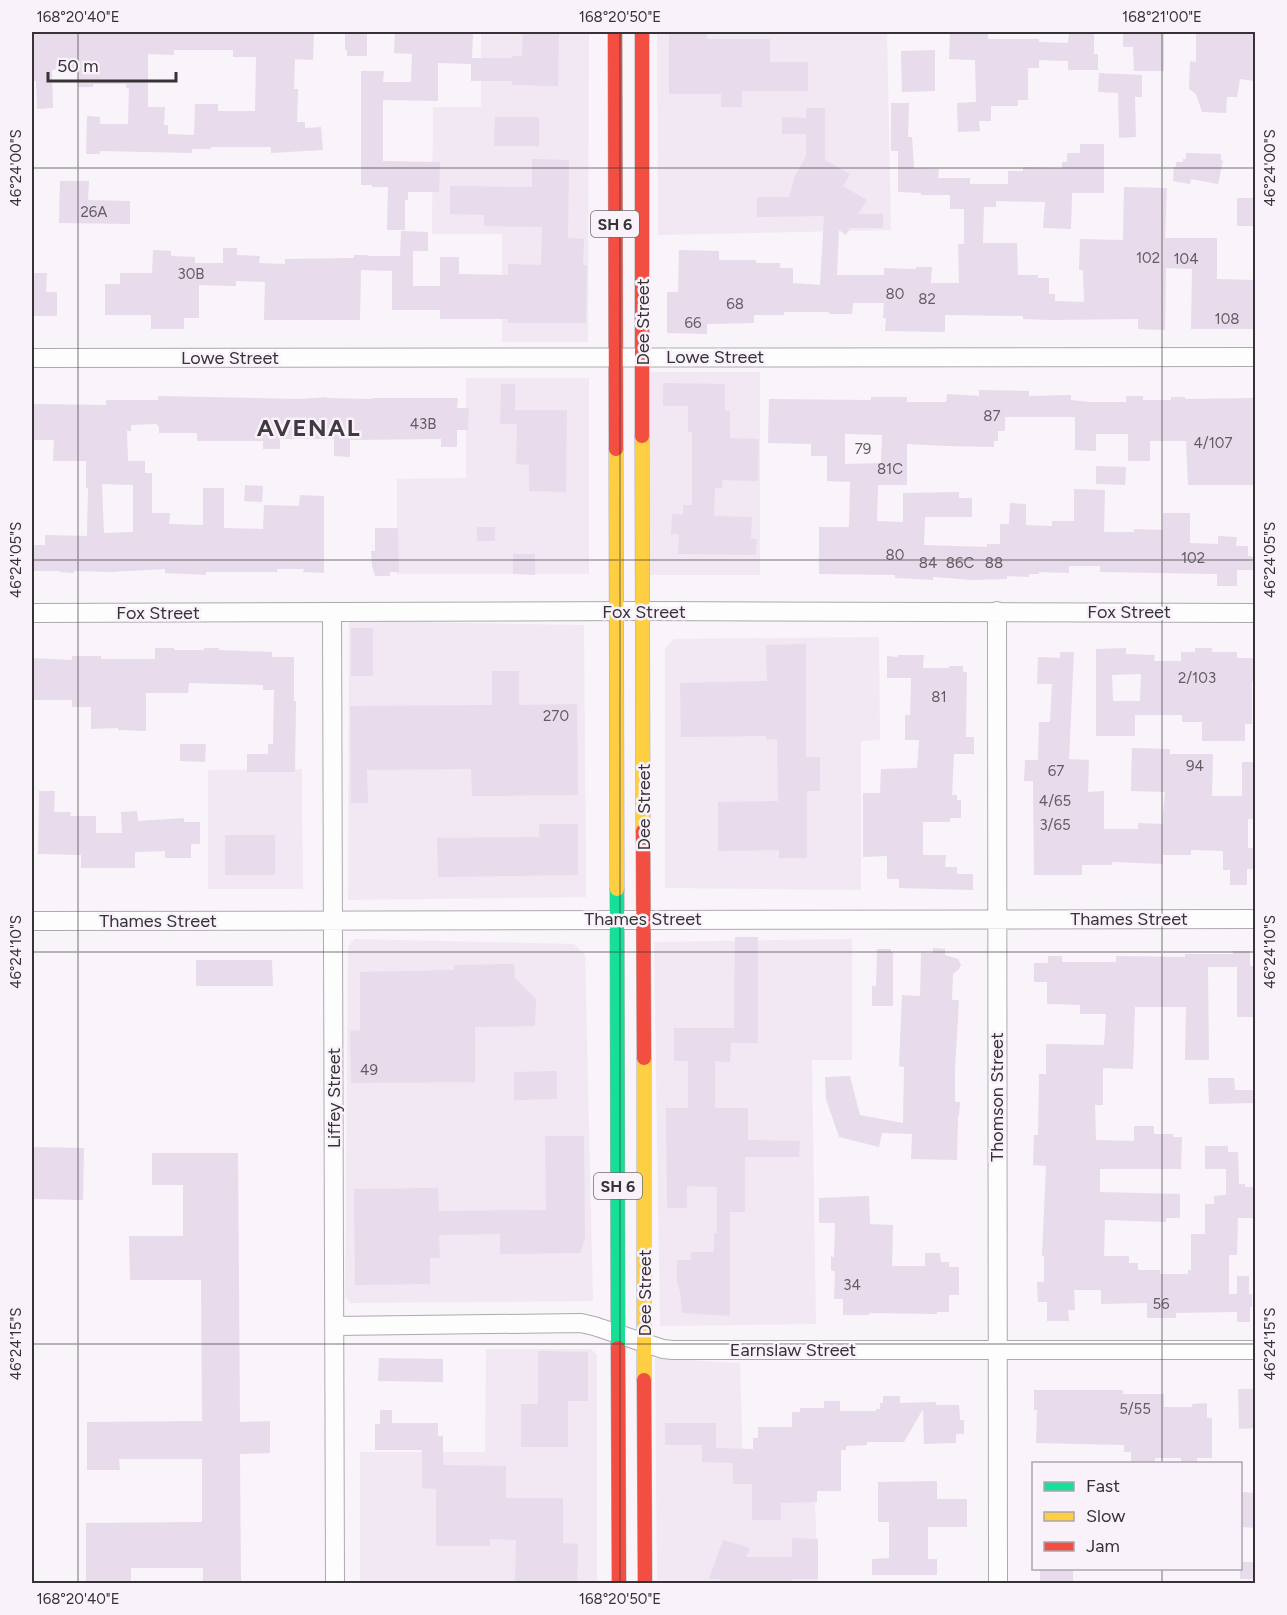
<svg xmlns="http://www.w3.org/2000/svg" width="1287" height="1615" font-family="Figtree,sans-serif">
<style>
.built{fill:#f1e8f3}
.building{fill:#e8dbeb;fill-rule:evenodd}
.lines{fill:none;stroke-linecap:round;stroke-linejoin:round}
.street-casing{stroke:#adaaae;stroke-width:20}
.fast-casing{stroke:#adaaae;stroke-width:15}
.slow-casing{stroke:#adaaae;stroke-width:15}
.jam-casing{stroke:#adaaae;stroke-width:15}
.street{stroke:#fefdfe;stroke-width:18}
.fast{stroke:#16e098;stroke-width:14}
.slow{stroke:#ffcf43;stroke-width:14}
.jam{stroke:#f24e42;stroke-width:14}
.ticks{fill:none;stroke:#363337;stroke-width:1.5;stroke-opacity:0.45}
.labels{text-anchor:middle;stroke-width:5;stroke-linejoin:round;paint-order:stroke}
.number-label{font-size:15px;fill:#625d64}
.shield{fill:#f9f2fb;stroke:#706c72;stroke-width:1.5}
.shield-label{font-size:16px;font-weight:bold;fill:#363337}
.street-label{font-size:18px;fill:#363337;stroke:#f9f2fb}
.district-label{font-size:24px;font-weight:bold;letter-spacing:1.5px;fill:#403a41;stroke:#f9f2fb}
.neatline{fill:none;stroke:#363337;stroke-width:2}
.ticks-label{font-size:15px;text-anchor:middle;fill:#363337}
</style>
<rect width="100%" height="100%" fill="#f8f4f9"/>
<path class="built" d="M481,32H589L588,342H502V234H432L433,107H481Z
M657,32H887L891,230L658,235Z
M650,372H760V575H650Z
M466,378H589V574H397V479L466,478Z
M349,621L584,625L586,897L348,900Z
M879,637L880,740L861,741V890L665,888V648L674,639Z
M302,769L303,889H208V770Z
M354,939L574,944L585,955L593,1301L351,1303L345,1297L348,947Z
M852,939V1060H812L816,1324L660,1326L654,942Z
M486,1349H591L597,1355V1583H360V1452H485Z
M655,1358L740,1363L743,1472L814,1473L818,1583H657Z"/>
<path class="building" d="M32,32H314L313,60L295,59L294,89H298L297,122H305V128L321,127L323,150L271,153V147H211V149H192V153L100,151V154H86L87,116L100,117V124H128L129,88H126V84H93V87H78V69L52,70L53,108L37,109L36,81H32ZM174,50H233V57H256L255,111H218V104H195L194,135L168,134V125H164L165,107H148V54L174,55Z
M345,32H367V56H347V50H345Z
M395,32H473L472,58H512V56H522L523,32H559L558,86L512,85V81H471V64L438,63V101L383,100V161L440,162L439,192H408V200H405V230H387L388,187H372V185H361V71H384L383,82H411L412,54L394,53Z
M669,32H707V39H770V62H808V91H742V107H721V94H669Z
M971,32H988V39H1039V42L1068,43L1069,32H1094V54H1098V70H1068V61L1039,60V68H1028V100H1018V106H991V121H979L980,131L958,132L957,103L976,102L975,60L949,59L950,34H971Z
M1123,32H1164V71H1134L1133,47H1123Z
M1196,32H1256V69H1254V81L1240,79L1237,97H1227L1226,113L1202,112L1196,94L1189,89L1190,61L1196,62Z
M935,50V91L902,92L901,51Z
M1099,73L1142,75V97H1135L1136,137L1119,138L1118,93L1098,92Z
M891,103H909L908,137H912L914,168L939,169L938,178H970V184H1008V171H1023V167L1062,168V162H1067V153H1080V144H1104V193H1072L1071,229L1043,228L1045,202L996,201V207H984L983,243H1017L1018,275H1038V278H1049V294H1055V301L1084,302L1083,270H1079L1080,239L1123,240L1124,187L1167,188L1165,238H1217V279L1256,280V329H1191L1192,269L1166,268L1165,330L1138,329V319L1049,320L1023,319V316L945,315V332L885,331L886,318H883L884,303H853L852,314H829V312H784V315H754V323L707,324V334L667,333V292H678L679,250L719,251V260H756V263H780V268H793V283L820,285L824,216L757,217V197H789L795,176L806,156V134H782V117L806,118V108H825V160L850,174L843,186L867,200L858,214H883V228H850L846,235L839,230L837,275H884V268L916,269V267H932L931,283H959L958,244H964V209H950V195H921V193L898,192V151H891Z
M495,117H539V146H494Z
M1186,153L1221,154V160L1223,161L1218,184L1191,179L1190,184L1173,181L1174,167H1176V162H1183V159H1186Z
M532,159L569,160L568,238L584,239L583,265H587L586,323H508V319H440V310H392V271L361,270L360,320H264L265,282L236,281V286L199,285V318H184V329H151V315H105V284H120V273H152L153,250L171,251V256L195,257V263H223V248H237V255L260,256L259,263L285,264V259L354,258V255H368V256H400L401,231L428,232V251H413V286H440V257H459V274L508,275V264L541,265L542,227L484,226V215L450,214V186L532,187Z
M60,181H89L88,200L130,201V224L59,223Z
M1237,198H1256V226H1237Z
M32,273H47L46,292H57V316H32Z
M663,383L725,384V411H730V438L759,439L758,481L722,480V488H715L714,516L752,517L751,539H757L756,555L678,554L679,534H671L672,514L683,515V505H692V432H688V406H663Z
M501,384H515V410H567L566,492L529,491V465L516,464L517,424H500Z
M979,390L1029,391V396L1071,395V400L1090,402H1126V396H1143V400H1171V397H1185V399L1254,398V485H1188L1186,441H1150V461H1128V434H1096V451L1075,450V417H1005V431H998V441H994V447L946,446L907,444V485H878L877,521L903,522V493L959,492V498H972V517H925L924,545L987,547V544H1000V524H1009L1010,503L1026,504V525L1052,526V521H1074V489L1105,490L1104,532H1134V529L1163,530V513H1190V543L1218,544V536L1237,537L1236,546H1248V556L1256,557V570H1237V586H1217V574L1100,572V566H1069V573L1039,572V574H1029V577L1007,576V579L972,580L933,577V580L895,578V575L819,574V527H849L850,482L827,481V456H811V444L768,443L769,399L871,400V397H907V402H946L947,394L979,396ZM845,434L882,435L881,463L845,464Z
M158,396L299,399L327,397V398L372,399V398H458L457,408H469L468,430H457V447H441V439L350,440V457L334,456V439H280V449H263V441H197V433H159V426H157V424L131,425V431H127L128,461H145V473H152V513H170L169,524L203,525V488H224V528L263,529L264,505L299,506L300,495L324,496V573L303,572L304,569H277V572H206V575L165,573V569L110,572L74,571V573L59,572V571H32V545H45V535L87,536L88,488H86V461H53L54,440H32V404L106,405V400H158ZM102,484L133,485V532L104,533Z
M1096,466L1126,467L1125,485L1096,484Z
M245,485L263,486L262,502L244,501Z
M477,527H495V541H477Z
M375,528H398L399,572H390V576H375L372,566L371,551H375Z
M513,554H535V575L513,574Z
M351,628H373V676H351Z
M806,644V757H820V791H807V858H779V850L718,851V802L778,801L777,739L766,740V736L681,737L680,683L767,681L766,645Z
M155,648H174V650H204V648H219V650L272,652V657H294V701H296L295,772H247V754H268V744H273L274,690H263V685L189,683L188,693H146V731L118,730V728L91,729V707H72V700H32V658L72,660V656H101V659H155Z
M1126,648V654L1155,655L1154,661H1181V652H1195V648H1212V652H1237V658H1256V681H1252V724H1245V741H1202V722H1182V715H1135V736H1096V649ZM1141,674L1140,701H1113L1112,675Z
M1060,652H1074L1069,759L1089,760L1088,792L1104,791V829H1138V823L1162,824L1165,792L1131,791L1132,748L1170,749V754H1213L1212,796H1242V762H1256V819H1248V848H1256V869H1247V885H1230V870H1223V851L1191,850V855H1163V864L1112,862V865H1082V875H1034L1033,781H1024L1025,760H1038L1039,722H1050L1052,684H1037L1038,657L1060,658Z
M898,655H924L923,668H949V666H963V672H967L966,737H974V754H954L952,795H957V800H961V818H950V822H923V855H946L945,867H957V874H973V890L899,888V879H887V856L863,857V793H880L881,769L917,768L919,740H905V715H910L911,678H887V656L898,657Z
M492,671H519V705L577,704L578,795L472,796L471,769L367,770L368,803H351L350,706L492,705Z
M180,744H206L205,762L180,761Z
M39,791H55L54,812H71L70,816H96V833H122L121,812L137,811L138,821L184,818V822H200V844H191V858H165V851L135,852V868H81V855L38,854Z
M539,824H578V875L438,877L437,838L539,837Z
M225,835H275V875H225Z
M735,937H758V1043H731L730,1062L715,1061V1108H748V1140L800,1141L799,1157H745V1212H730V1316L682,1313L680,1291L677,1284V1260H691V1252H714V1233H717V1187L687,1186V1208H667L666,1108H688V1061H674V1028H734Z
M933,948L945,949V955L958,959L961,965L959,969L953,974L952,1000H959L955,1068V1102H960L959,1116H958L957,1160L911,1159L912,1134L882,1133L879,1147L839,1137L826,1099L825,1077L850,1076L860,1115L903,1123L904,1067L899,1066L902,995L920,996L921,953H933Z
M877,949H891V952H893V1006H872V986H876Z
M1233,951H1250V966H1256V1017H1237V967H1208L1209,1060H1185L1186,1007H1135L1133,1069L1103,1068V1105H1095L1096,1140L1134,1141V1126H1154V1134H1173V1137H1182L1181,1169H1100V1192L1180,1194V1218H1166V1222L1105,1220L1104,1256H1129V1263H1138V1270H1160V1274H1188V1270H1191V1234H1205V1204H1214V1196L1226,1195V1169H1205V1146H1228V1152H1238L1239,1184H1245V1187H1256V1218H1238L1237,1255H1229V1294H1237V1276H1249V1294H1252V1307H1250V1322H1237V1312L1176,1313V1318H1147V1303L1101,1304V1290H1074L1075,1310H1068L1069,1321H1047V1302H1038L1037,1282H1044V1256H1042L1046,1166L1033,1165L1034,1135H1038L1039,1074H1046V1044L1104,1045L1106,1014H1080V1005L1047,1004V982H1034V963H1048V956H1062V962H1116V956L1185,957V954H1233Z
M196,960H272L273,986H196Z
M514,964L515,978L536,999L535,1026L475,1027V1082L351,1083L350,1031L360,1030V972L454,970V965Z
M557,1071V1099L514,1100V1072Z
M1208,1078H1234L1235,1090H1256V1103L1209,1104Z
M545,1136H584L585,1239L580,1253L500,1254V1234L439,1235L440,1258H430V1284L355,1285L354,1189L438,1188L439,1211L546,1210Z
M32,1147L84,1148L83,1200L32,1199Z
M152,1153H238L240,1422L270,1421V1453L240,1454L241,1584H203V1568H131V1584H86V1523L202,1522V1459H119L120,1470H87V1422L202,1421L201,1280H130L129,1236H183V1185H152Z
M869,1196L870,1224L893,1225L892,1266H925V1253H940L941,1262H949V1267H959V1295H949V1312H937V1314L869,1313V1315H843V1299H834L835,1271H831V1256L834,1257L835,1223H819V1198Z
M538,1351L588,1352V1401H568V1447H521V1404H538Z
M379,1358L443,1359V1382L378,1381Z
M1238,1389H1256V1428L1239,1429Z
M1034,1390H1123V1394H1164V1407H1192V1404L1207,1403V1418H1212V1458H1197V1464H1181V1458H1155V1464H1131V1452H1124V1445L1036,1443L1037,1410H1034Z
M883,1396H900V1403L936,1402V1405H959L960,1420H964V1434H956V1443L924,1444L923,1409L904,1442H867V1445L846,1446V1450H841V1491H817V1502L781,1503V1520H752V1484H733V1463L702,1462V1445H665V1423H716V1448L753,1449V1438H758V1427H792V1412H800V1408H824V1401H840V1411H876V1409H880V1403H883Z
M380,1410H392V1423H438V1436H443V1465L506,1466V1498H563V1543L578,1544L577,1584H515L516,1540L490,1539V1546H436V1489L422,1488V1450H375V1424H380Z
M937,1481V1499H967V1527H928V1559H937V1575H872V1559L889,1558V1522H878V1482Z
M1242,1492L1256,1493V1528L1241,1527Z
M792,1538L818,1539V1579H792V1584H720V1579H709L723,1540L750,1548L746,1557H792Z
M1240,1562H1256V1579H1240Z
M1040,1569H1073V1584H1040Z"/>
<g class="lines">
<g class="street-casing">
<path id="street" d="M32,358L1256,357
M997,611L998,1584
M32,613L643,611L1256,613
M332,613L335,1584
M32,921L1256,919
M335,1326L581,1323L594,1326L663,1349L673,1350H1256"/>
</g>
<g class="fast-casing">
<path id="fast" d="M617,889L618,1348"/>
</g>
<g class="slow-casing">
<path id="slow" d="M642,436L643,831
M616,449L617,889
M644,1058V1380"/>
</g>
<g class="jam-casing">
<path id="jam" d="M615,32L616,449
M642,32V436
M643,831L644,1058
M618,1348L619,1584
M644,1380L645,1584"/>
</g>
<use href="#street" class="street"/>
<use href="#fast" class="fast"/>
<use href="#slow" class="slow"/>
<use href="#jam" class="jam"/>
</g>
<path class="ticks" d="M78,32V1584M620,32V1584M1162,32V1464M32,168H1256M32,560H1256M32,952H1256M32,1344H1256M1162,1568V1584"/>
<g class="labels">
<g class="number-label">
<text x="94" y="217">26A</text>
<text x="1148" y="263">102</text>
<text x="1186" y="264">104</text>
<text x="191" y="279">30B</text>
<text x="895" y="299">80</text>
<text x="927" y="304">82</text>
<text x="735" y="309">68</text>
<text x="1227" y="324">108</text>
<text x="693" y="328">66</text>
<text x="992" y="421">87</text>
<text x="423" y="429">43B</text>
<text x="1213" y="448">4/107</text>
<text x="863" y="454">79</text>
<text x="890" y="474">81C</text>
<text x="895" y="560">80</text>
<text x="1193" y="563">102</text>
<text x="928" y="568">84</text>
<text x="960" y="568">86C</text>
<text x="994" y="568">88</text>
<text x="1197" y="683">2/103</text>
<text x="939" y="702">81</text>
<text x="556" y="721">270</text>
<text x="1195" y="771">94</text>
<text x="1056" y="776">67</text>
<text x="1055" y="806">4/65</text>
<text x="1055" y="830">3/65</text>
<text x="369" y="1075">49</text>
<text x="852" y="1290">34</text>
<text x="1161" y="1309">56</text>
<text x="1135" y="1414">5/55</text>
</g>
<g class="shield">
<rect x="591" y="211" width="48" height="26" rx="4.5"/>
<rect x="594" y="1173" width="48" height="26" rx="4.5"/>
</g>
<g class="shield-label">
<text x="615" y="230">SH 6</text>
<text x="618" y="1192">SH 6</text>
</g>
<g class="street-label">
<text transform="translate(643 322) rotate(-90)" y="6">Dee Street</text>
<text x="715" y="363">Lowe Street</text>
<text x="230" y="364">Lowe Street</text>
<text x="644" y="618">Fox Street</text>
<text x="1129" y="618">Fox Street</text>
<text x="158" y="619">Fox Street</text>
<text transform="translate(644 807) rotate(-90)" y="6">Dee Street</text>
<text x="643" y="925">Thames Street</text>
<text x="1129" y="925">Thames Street</text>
<text x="158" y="927">Thames Street</text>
<text transform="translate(997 1097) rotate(-90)" y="6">Thomson Street</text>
<text transform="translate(334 1098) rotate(-90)" y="6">Liffey Street</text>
<text transform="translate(645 1293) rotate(-90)" y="6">Dee Street</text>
<text x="793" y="1356">Earnslaw Street</text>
</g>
<g class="district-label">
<text x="309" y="436">AVENAL</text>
</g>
</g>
<rect width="1287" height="1615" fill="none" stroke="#f9f2fb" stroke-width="66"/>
<rect x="1032" y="1462" width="210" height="108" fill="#f9f2fb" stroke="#aba6ad" stroke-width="1.5"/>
<rect x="1044" y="1482" width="30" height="9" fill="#16e098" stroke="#aba6ad" stroke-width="1.5"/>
<text x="1086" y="1492" font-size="18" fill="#363337">Fast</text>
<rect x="1044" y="1512" width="30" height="9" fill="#ffcf43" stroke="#aba6ad" stroke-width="1.5"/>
<text x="1086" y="1522" font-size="18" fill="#363337">Slow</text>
<rect x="1044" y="1542" width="30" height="9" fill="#f24e42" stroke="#aba6ad" stroke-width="1.5"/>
<text x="1086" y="1552" font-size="18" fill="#363337">Jam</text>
<path d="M48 72v9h128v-9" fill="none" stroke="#363337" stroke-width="3"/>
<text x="57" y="72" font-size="18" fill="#363337" stroke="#f9f2fb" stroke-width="4.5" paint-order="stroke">50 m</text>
<rect x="33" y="33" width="1221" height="1549" class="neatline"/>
<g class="ticks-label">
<text x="78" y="22">168°20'40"E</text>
<text x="620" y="22">168°20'50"E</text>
<text x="1162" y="22">168°21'00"E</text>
<text transform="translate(16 168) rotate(-90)" y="5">46°24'00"S</text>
<text transform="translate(1270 168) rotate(-90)" y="5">46°24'00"S</text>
<text transform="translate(16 560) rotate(-90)" y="5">46°24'05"S</text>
<text transform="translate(1270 560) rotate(-90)" y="5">46°24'05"S</text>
<text transform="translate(16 952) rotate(-90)" y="5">46°24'10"S</text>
<text transform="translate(1270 952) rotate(-90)" y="5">46°24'10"S</text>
<text transform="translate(16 1344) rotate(-90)" y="5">46°24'15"S</text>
<text transform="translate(1270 1344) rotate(-90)" y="5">46°24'15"S</text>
<text x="78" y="1604">168°20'40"E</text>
<text x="620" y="1604">168°20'50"E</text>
</g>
</svg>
